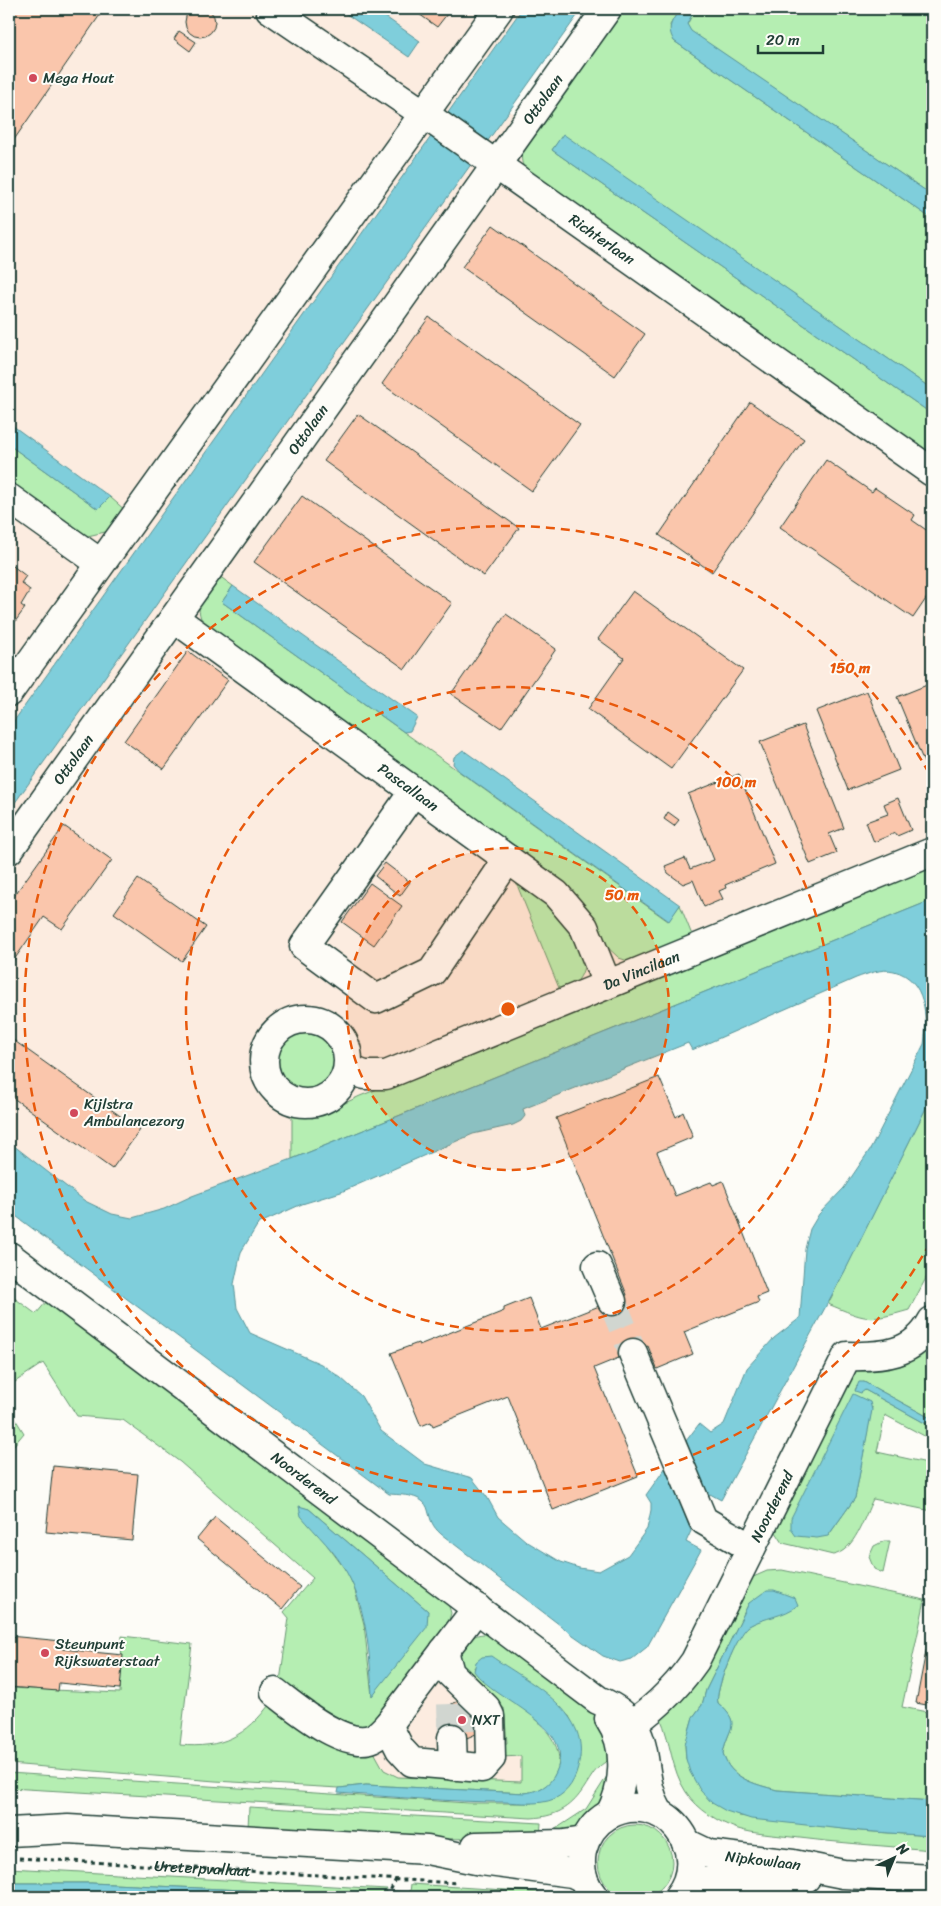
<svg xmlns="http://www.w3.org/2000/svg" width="941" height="1906" font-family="Sriracha,sans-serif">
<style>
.built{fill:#fcece0}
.green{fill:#b5eeb2;stroke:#6a9673;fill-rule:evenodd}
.water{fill:#7fcedb;stroke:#599498}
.building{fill:#fac6ac;stroke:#1f3d34}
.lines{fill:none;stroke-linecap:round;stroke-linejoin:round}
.minor-tunnel{stroke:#d1d6d0;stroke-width:28;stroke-dasharray:28 14;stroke-linecap:butt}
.minor-casing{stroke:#1f3d34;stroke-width:31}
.path{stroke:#1f3d34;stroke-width:3;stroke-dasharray:4 4;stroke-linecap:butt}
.minor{stroke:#fdfcf7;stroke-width:28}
.ring{fill:none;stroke:#e8590c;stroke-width:2.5;stroke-dasharray:9 6}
.poi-dot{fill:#d1495b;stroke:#fdfcf7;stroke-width:2}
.labels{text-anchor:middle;stroke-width:4;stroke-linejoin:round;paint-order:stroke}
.poi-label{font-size:15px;fill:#1f3d34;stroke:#fdfcf7;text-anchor:start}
.street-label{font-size:15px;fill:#1f3d34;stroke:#fdfcf7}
.centre{fill:#e8590c;stroke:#fdfcf7;stroke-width:2.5}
.ring-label{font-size:15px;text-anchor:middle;font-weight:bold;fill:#e8590c;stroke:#fdfcf7;stroke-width:4;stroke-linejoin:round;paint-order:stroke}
</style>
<rect width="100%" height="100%" fill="#fdfcf7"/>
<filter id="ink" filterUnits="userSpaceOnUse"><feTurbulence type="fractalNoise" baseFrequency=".02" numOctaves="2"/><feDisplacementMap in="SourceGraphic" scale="10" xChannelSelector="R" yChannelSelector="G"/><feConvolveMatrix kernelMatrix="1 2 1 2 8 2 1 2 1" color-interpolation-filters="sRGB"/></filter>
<g filter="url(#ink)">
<path class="built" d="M9,9H553L490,97L932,402V914L104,1255L9,1182Z
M463,1644L504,1708L508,1743L502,1757L521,1756V1782L398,1777L384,1770L374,1752H379Z"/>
<path class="green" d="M620,9H680L670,25L674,41L932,219V389L563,135L552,150L932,414V455L534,182C522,168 518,160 525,143Z
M695,9H932V195L690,31L687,25Z
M9,445L98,509L110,497L126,511L114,530L83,537L9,487Z
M215,573L233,586L222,602L668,921L680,905L694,940L631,962L619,958L603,943L208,630C190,607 203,596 215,573Z
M932,867V900L292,1159V1114L313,1118L360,1096L615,996Z
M515,880C533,893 561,910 572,928C589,953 591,979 561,993Z
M275 1062a31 31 0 1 1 62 0a31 31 0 1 1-62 0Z
M932,1096V1267L909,1310C868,1322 867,1320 828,1304Z
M9,1294L36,1314L47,1301L448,1603L451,1613L448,1624L380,1720L366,1727L338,1724L280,1681L289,1618L284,1612L313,1578L180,1462L123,1420L77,1416L43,1363L9,1386ZM299,1507L309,1509L428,1611L372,1696L364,1624L354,1587L347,1572Z
M932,1338V1419L864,1382L857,1386L855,1390H865L932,1427V1440L885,1415L877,1452L932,1464V1511L873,1499C864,1517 855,1551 833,1555L783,1543L774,1529L853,1372ZM872,1407L855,1498L828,1536Z
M9,1409L24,1433L9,1451Z
M884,1541H890L883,1573L874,1569L869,1557L874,1546Z
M782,1570L925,1600L902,1707L932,1713V1801L777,1790C754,1784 729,1778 723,1753C728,1727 742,1724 718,1703C714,1692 737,1636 746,1628C757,1619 782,1614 796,1607L749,1603L706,1690L702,1705L693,1717L685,1745L686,1759L739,1816L861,1831L932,1836V1850C885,1846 838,1843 791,1837C774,1835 755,1834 738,1829C718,1822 698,1810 686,1792C671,1769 671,1742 660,1717L751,1578L767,1571Z
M486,1634L494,1635L595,1710L614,1759C582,1765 591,1815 531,1818L9,1788V1773L468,1803H532L580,1759L576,1732L569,1716L474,1667L477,1674C503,1694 574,1734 556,1773C550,1786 539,1791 525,1793L366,1785L339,1788L215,1781L9,1764V1688L120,1693L122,1636L192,1644L180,1745C221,1749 247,1736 271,1702L355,1752H374L384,1770L398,1777L521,1782V1756L502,1757L501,1744L507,1743L504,1708H498C482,1693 445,1666 466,1643C473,1636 477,1634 486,1634Z
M609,1773L612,1792L577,1829L551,1832L586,1809Z
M249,1807L541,1823L540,1838L428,1839L248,1828Z
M598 1862a37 37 0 1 1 74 0a37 37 0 1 1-74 0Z
M9,1868L387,1889L383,1897H272L265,1891L91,1883H9Z
M411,1884L537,1892L552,1897H391L394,1891L410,1892Z"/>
<path class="water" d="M339,9H374L420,41L409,57Z
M522,9H582L9,811V728Z
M680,9H695L687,24L691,31L932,195V219L674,41C666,27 672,21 680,9Z
M563,134L932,389V414L552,150Z
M9,423L110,497L98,509L9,445Z
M233,586L417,717L410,731L404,732L222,602Z
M463,750L680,905L669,921L459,771L453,764L454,757Z
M932,900V1096L846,1269L721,1500L710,1494L708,1497L686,1441L699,1424L710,1433L724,1424L747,1368L774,1338L800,1318L805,1249L810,1229L819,1214L844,1188L871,1148L924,1044C928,1018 926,979 894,971C882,968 867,974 856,978L692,1050L688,1043L523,1109L525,1116L521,1121L513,1125L473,1134L341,1192L302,1204L258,1224L241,1252L234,1284L237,1308L250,1333L321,1364L341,1378L361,1396L381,1431L425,1464L472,1478L487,1497L498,1517L526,1541L561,1562L579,1568L599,1571L628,1555L647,1529L651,1510V1503L646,1495L666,1467L691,1531L686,1542L701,1550L647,1647L632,1659L620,1662L603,1656L573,1635L441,1534C432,1526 431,1521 428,1510C424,1494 401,1495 389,1494L9,1211V1142L85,1201L112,1214L132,1218L164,1209L192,1196L292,1159Z
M859,1382H864L932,1419V1427L865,1390L861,1393L855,1391Z
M853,1394L870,1402L872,1410L855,1498L828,1536L817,1538L796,1536L791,1529V1518Z
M299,1506L309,1509L428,1611L427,1627L372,1696C370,1656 367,1609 347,1573C336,1552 316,1534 301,1516Z
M767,1590H774L795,1598L798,1605C784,1617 764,1617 749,1626C738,1633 714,1691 718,1703C743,1725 728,1726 723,1753C729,1778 754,1784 777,1790L932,1801V1836L861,1831L751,1819L726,1811L712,1803L700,1790L690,1772L686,1759L685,1745L693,1717L702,1705L706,1690L749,1603Z
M491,1656C526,1681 591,1710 579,1763C576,1779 569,1792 554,1799C539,1805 521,1803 505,1802C449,1802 394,1797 338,1793L339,1788L366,1785L525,1793C539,1791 550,1786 556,1772C578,1725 493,1700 474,1671L476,1662L482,1657Z
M9,1883H91L265,1891L272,1896L80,1897L9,1893Z"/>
<path class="building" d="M185 22a15 15 0 1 1 30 0a15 15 0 1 1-30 0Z
M9,9H104L9,147Z
M412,9H451L437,27Z
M179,31L196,42L190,51L174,39Z
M493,225L645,334L615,376L462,267Z
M429,317L580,425L532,491L382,384Z
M750,402L804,439L712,572L659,535Z
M358,414L519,528L484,576L324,461Z
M826,460L872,492L875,488L915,515L912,520L932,534V590L913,618L780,527Z
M302,496L452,603L405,669L254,562Z
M9,563L26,576L21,583L30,590L21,605L25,608L9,630Z
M633,591L743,670L671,769L588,709L624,658L598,639Z
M506,614L556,649L501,728L451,694Z
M188,651L228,680L164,769L124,741Z
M932,683V771L928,772L897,697Z
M867,691L899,770L848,790L816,711Z
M803,725L844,828L829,834L837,853L810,864L760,742Z
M739,774L775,864L725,885L726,888L719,891L723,899L704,907L693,880L683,884L668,873L665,866L685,858L690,869L714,860L688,794Z
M898,798L911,830L897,836L895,833L874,842L866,822L888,814L884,804Z
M668,812L679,820L674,826L664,819Z
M64,826L112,860L62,929L44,917L9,967V903Z
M385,863L410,882L400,896L375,876Z
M138,879L206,927L182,961L114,913Z
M370,883L402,906L374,945L342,922Z
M9,1037L140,1130L112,1169L9,1095Z
M659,1077L676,1117L683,1112L693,1137L657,1152L675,1196L711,1182L713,1185L723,1181L767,1293L757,1297L759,1302L684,1332L693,1354L657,1369L648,1346L594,1368L638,1476L553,1510L508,1396L433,1426L431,1422L421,1426L391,1353L418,1343L419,1345L504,1311V1308L529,1298L541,1329L627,1295L556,1118Z
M53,1466L138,1474L132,1540L46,1532Z
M215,1517L300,1587L282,1609L197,1539Z
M9,1636L62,1641V1649L123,1655L120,1689L59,1683L58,1691L9,1687Z
M927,1646L932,1647V1706L916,1703Z
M461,1700L482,1720L476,1734L462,1740L447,1734L441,1720L447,1706Z"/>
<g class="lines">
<path class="minor-tunnel" d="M612,1301L633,1353
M471,1703L472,1737
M451,1704L452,1738"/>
<g class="minor-casing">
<g id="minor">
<path id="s2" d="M270,9L424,114L932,472"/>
<path d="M9,498L100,563"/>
<path id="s3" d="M174,618L556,894L584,927L607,984"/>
<path d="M9,692L499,9"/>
<path d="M414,791L304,946L376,999L432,972L508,859"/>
<path id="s4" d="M9,850L607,9"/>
<circle cx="306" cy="1061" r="42"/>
<path id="s5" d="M348,1069L365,1075H386L932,852"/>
<path id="s6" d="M9,1256L598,1700C661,1726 633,1767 659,1813"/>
<path d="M597,1266L612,1301"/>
<path d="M633,1353L703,1520L751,1548"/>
<path d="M275,1692C296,1708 345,1750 373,1738C379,1735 384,1729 388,1725L477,1608"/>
<path d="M609,1719C628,1747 625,1785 610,1814"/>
<path d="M388,1725L400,1749L412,1762L482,1768L491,1758L490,1716L486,1708L450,1673L444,1651"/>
<path id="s7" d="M618,1735C650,1712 672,1694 695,1661L847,1356C882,1357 914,1355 932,1321"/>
<path d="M452,1738L453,1766"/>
<path d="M9,1832L68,1829L427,1850L481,1861L572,1873L583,1878"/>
<path id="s8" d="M686,1843L709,1854L793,1864L843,1874L932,1879"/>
<path d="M476,1846L564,1844L584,1841"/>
<path d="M684,1889L698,1882L806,1878"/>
<path d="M594,1897C583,1884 579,1867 582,1851C586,1835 594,1823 608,1815C662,1786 715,1850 678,1897"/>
</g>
</g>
<g class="path">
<path id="s1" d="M19,1858L457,1883"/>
<path d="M387,1897L396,1879"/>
</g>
<use href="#minor" class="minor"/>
</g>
</g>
<circle cx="508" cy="1009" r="161" fill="#e8590c" fill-opacity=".12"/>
<g class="ring">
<circle cx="508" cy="1009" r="161"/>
<circle cx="508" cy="1009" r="322"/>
<path d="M930 1243A483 483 0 1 1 930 775"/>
</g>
<g class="poi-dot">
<circle cx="33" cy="78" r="5"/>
<circle cx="74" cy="1113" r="5"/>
<circle cx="45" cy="1653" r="5"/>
<circle cx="462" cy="1720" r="5"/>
</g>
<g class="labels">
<g class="poi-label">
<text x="43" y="83">Mega Hout</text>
<text x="84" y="1109">Kijlstra<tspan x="84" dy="17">Ambulancezorg</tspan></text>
<text x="55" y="1649">Steunpunt<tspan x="55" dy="17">Rijkswaterstaat</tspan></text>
<text x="472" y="1725">NXT</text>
</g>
<g class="street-label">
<text dy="5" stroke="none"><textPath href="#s4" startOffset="921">Ottolaan</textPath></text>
<text dy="5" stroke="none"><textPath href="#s2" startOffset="404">Richterlaan</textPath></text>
<text dy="5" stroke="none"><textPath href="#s4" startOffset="516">Ottolaan</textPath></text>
<text dy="5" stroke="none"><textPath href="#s4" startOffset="111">Ottolaan</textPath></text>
<text dy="5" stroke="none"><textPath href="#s3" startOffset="289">Pascallaan</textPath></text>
<text dy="5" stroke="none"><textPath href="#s5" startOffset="315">Da Vincilaan</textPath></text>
<text dy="5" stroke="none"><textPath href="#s6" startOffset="369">Noorderend</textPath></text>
<text dy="5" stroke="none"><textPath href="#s7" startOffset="280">Noorderend</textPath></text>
<text dy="5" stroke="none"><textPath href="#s8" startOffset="80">Nipkowlaan</textPath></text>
<text dy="5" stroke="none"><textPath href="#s1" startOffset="184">Ureterpvallaat</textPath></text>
</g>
</g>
<circle cx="508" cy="1009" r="8" class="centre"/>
<g class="ring-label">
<text x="850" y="673">150 m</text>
<text x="736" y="787">100 m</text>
<text x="622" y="900">50 m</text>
</g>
<rect width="941" height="1906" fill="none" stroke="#fdfcf7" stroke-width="30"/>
<rect x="15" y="15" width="911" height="1876" fill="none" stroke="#1f3d34" stroke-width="2" filter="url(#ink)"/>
<g transform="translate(894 1858) rotate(44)" stroke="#fdfcf7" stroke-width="4" paint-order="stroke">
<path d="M0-4L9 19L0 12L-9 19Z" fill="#1f3d34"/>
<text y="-8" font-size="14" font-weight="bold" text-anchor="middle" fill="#1f3d34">N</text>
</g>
<path d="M758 45v8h65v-8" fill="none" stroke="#1f3d34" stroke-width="2.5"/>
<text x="766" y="45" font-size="15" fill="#1f3d34" stroke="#fdfcf7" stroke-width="4" paint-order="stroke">20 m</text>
</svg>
